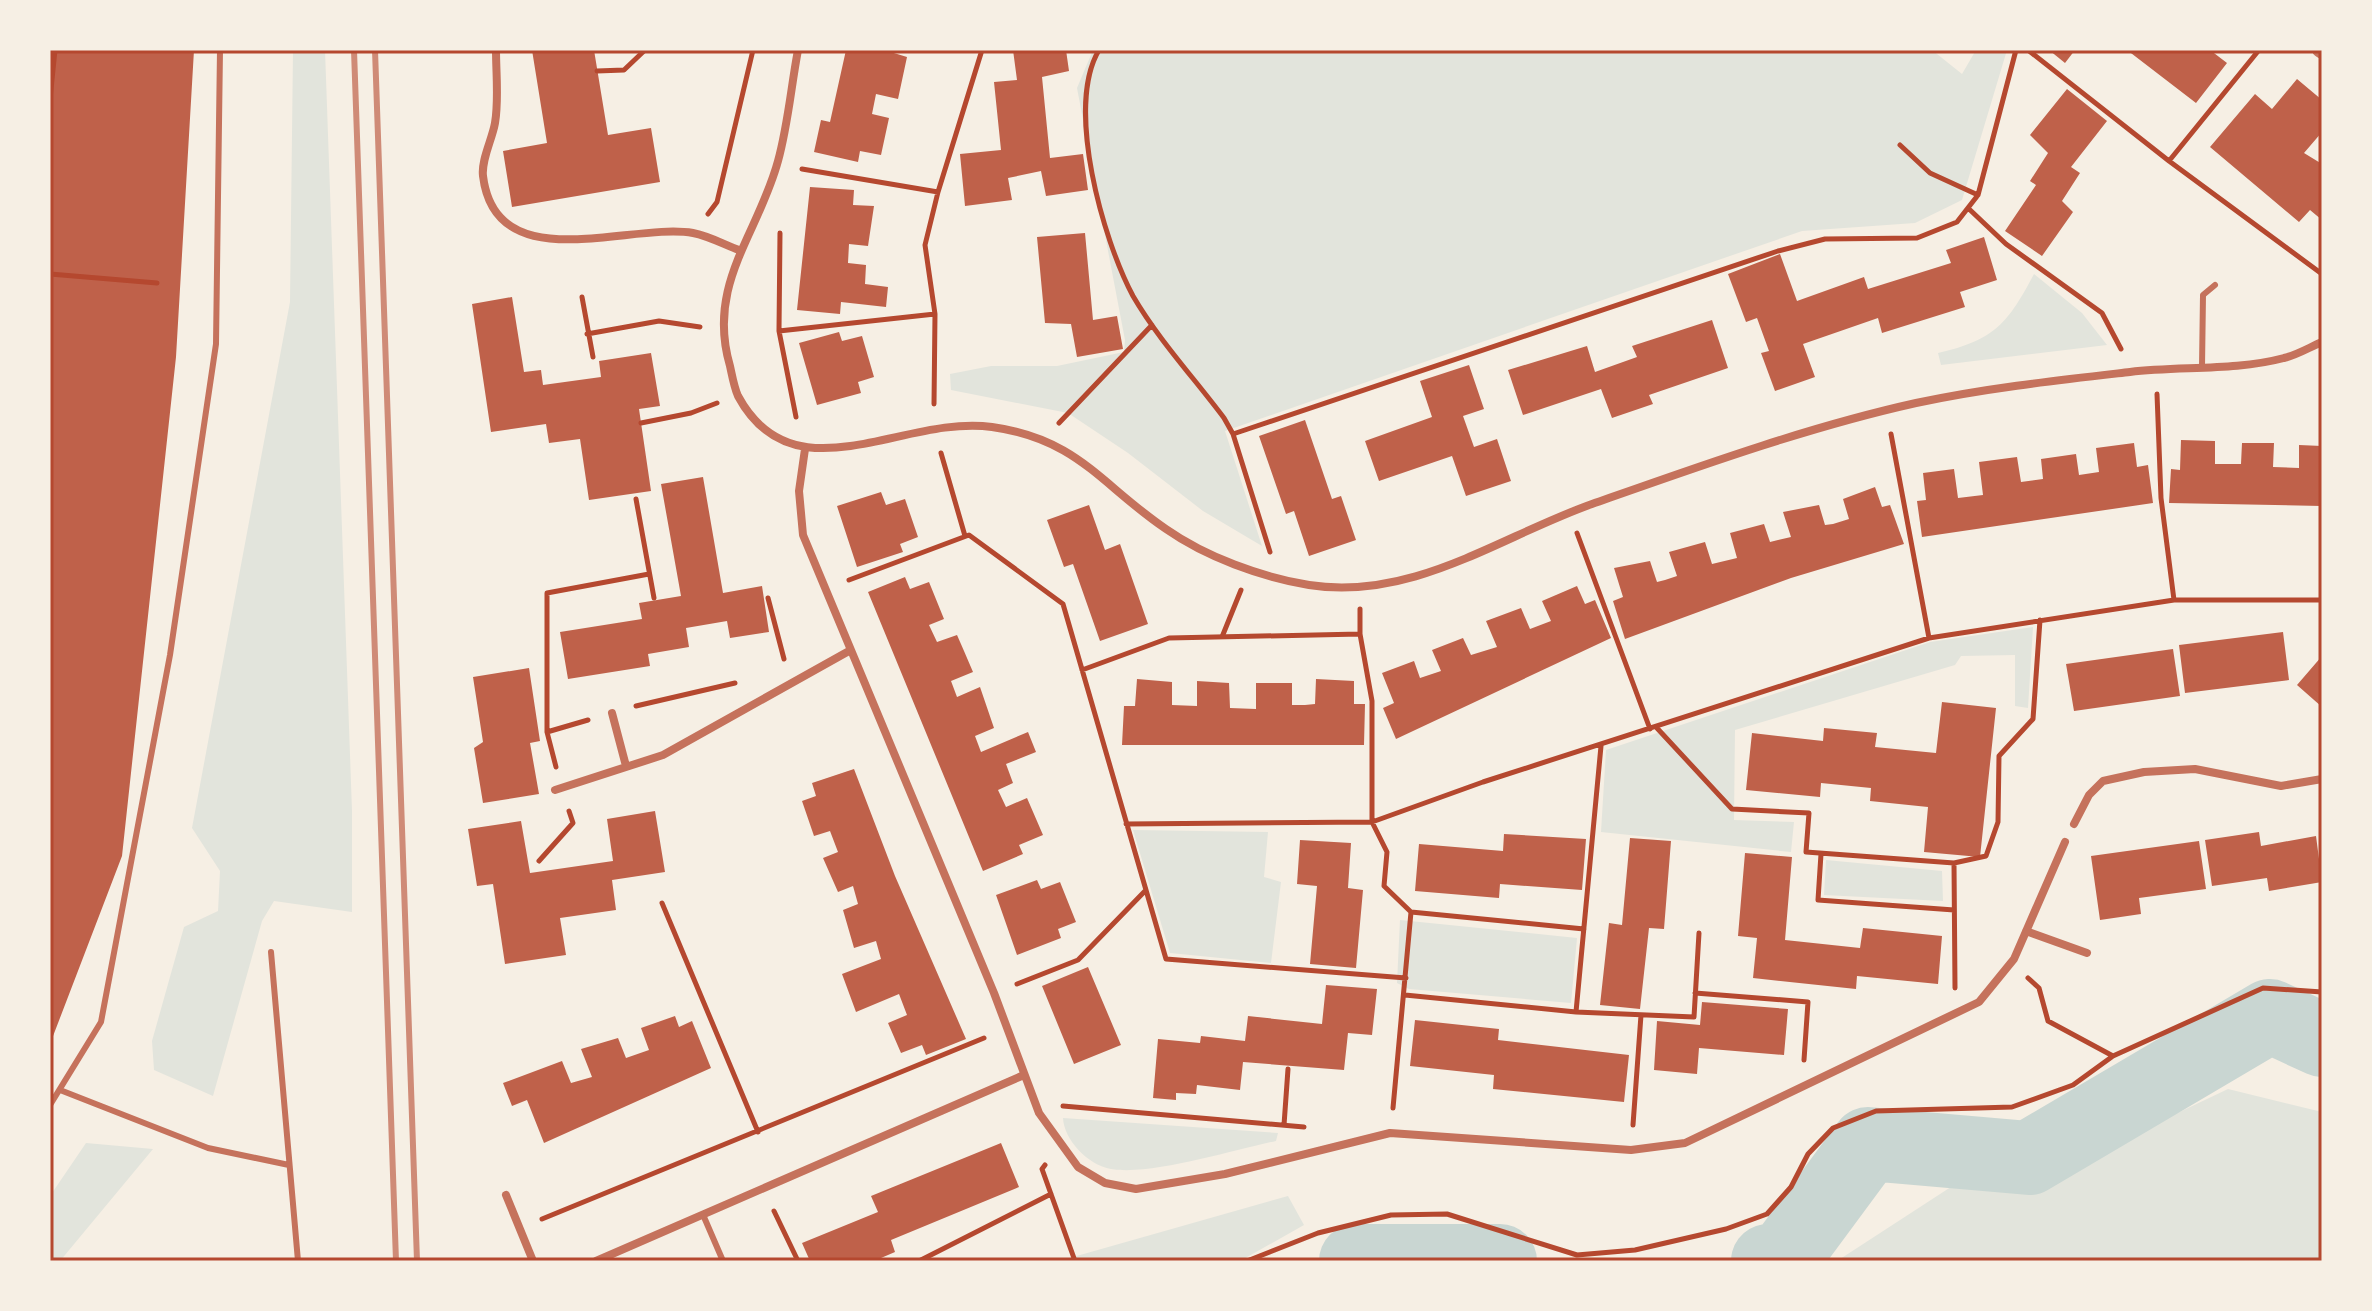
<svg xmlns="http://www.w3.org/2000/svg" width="2372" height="1311" font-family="Cabin,sans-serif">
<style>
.green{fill:#e2e4dc}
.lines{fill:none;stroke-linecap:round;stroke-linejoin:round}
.river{stroke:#c9d6d2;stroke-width:74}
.building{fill:#bf614a}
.path{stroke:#b5482f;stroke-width:5}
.service{stroke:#c5725c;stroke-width:6}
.minor{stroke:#c5725c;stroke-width:8}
.tertiary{stroke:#c5725c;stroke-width:14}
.rail{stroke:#cf8b77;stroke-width:6}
.neatline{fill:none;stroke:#b5482f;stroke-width:3}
</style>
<rect width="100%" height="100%" fill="#f6efe4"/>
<path class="green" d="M293,50H325L352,811V912L274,901L262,921L213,1096L154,1070L152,1041L184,927L218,911L220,871L192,828L290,302Z
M1093,50H1932L1962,74L1976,50H2007L1962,200L1915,223L1802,231L1225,431L1262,546L1203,511L1128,453L1068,413L951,390L950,374L991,366H1057L1124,352L1125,340L1077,88Z
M2034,274L2082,313L2107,345L1941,365L1938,353C1995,340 2008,323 2034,274Z
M2033,627L2028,708L2015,706V655L1961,656L1955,665L1735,730L1734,820L1794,822L1791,852L1601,832L1606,750L1930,642Z
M1133,830L1268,832L1264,877L1281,882L1271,963L1170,953Z
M1826,860L1942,871L1943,901L1824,895Z
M1400,920L1577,938L1571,1003L1409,989L1397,983Z
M2228,1089L2322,1112V1261H1837L1977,1170L2066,1166Z
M1063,1118L1278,1133L1276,1141C1233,1150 1151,1176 1111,1169C1088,1165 1064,1140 1063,1118Z
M86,1143L153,1149L60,1261H50V1196Z
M1288,1196L1304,1225L1240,1261H1059Z"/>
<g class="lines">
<path class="river" d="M1356,1261H1500
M1768,1261L1783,1259L1868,1144L2029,1158L2270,1016L2322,1040"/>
</g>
<path class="building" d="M50,50H194L176,357L122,856L50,1044Z
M532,50H594L608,135L651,128L660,182L512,207L503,151L547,143Z
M846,50H884L907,57L898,99L876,94L872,114L889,118L881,155L860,151L858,162L814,152L821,120L830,122Z
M1013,50H1066L1069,71L1042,77L1050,158L1083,154L1088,190L1046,196L1041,171L1008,178L1012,200L965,206L960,154L1001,150L994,82L1017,80Z
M2049,50H2075L2065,63Z
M2127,50H2210L2227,63L2196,103Z
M2297,79L2322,100V132L2304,153L2322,164V220L2310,210L2299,222L2210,147L2255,94L2272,109Z
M2067,89L2107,121L2071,167L2080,173L2062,201L2073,212L2042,256L2005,231L2036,185L2030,181L2048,153L2030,135Z
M810,187L854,190L853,205L874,206L868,246L849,244L848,263L866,265L865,284L888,287L886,307L841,302L840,314L797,310Z
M1085,233L1093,320L1117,316L1123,349L1077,357L1071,324L1045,323L1037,237Z
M1984,237L1997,280L1960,292L1965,307L1882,333L1878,318L1803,344L1815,377L1775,391L1761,353L1769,351L1757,318L1746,322L1728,274L1780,254L1797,301L1864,277L1868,289L1951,263L1946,250Z
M512,297L524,372L541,370L543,385L601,377L599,361L651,353L660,406L639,409L651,491L589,500L580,439L549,443L546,424L491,432L472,304Z
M1712,320L1728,368L1649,395L1653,404L1612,418L1601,389L1523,415L1508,370L1587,346L1595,372L1637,357L1632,346Z
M839,332L842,341L862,336L874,377L858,382L861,393L817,405L799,343Z
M1469,365L1484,409L1463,416L1474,447L1497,439L1511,481L1466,496L1452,456L1379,481L1365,441L1432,417L1420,381Z
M1305,420L1332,499L1341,496L1356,540L1309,556L1294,511L1286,514L1259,436Z
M2181,440L2215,441V464H2241L2242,443H2274L2273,467L2299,468V445L2322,446V506L2169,503L2171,469L2180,470Z
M2134,443L2137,467L2148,465L2153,503L1922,537L1917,501L1926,500L1923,473L1954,469L1958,498L1983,495L1979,462L2017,457L2021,482L2043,479L2041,459L2076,454L2079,475L2099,472L2096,448Z
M703,477L723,593L762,586L769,632L730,638L727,621L686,628L689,647L648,654L650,666L568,679L560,632L642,619L639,603L681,596L661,484Z
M1875,487L1882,507L1890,505L1904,544L1791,578L1625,639L1613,601L1623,597L1614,568L1650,561L1657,582L1665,580L1677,576L1669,552L1705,542L1712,564L1737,558L1730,533L1764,524L1770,542L1791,537L1783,512L1819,505L1825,525L1833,524L1849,519L1843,499Z
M881,492L886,505L905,499L918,537L900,544L903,552L857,567L837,506Z
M1089,505L1105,550L1120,544L1148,624L1100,641L1073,564L1064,567L1047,520Z
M905,577L910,589L929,582L944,619L929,625L937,642L957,635L964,651L973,672L951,681L957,697L980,687L994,728L975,736L981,752L1028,732L1036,752L1006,764L1013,783L998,790L1006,807L1027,798L1043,835L1019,845L1023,854L983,871L868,592Z
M1577,586L1585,604L1595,600L1611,638L1396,739L1383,708L1394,703L1382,673L1414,661L1420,678L1441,671L1432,650L1463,638L1471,655L1497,647L1486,621L1521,608L1530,629L1551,621L1542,601Z
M2283,632L2289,680L2185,693L2179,645Z
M2173,649L2180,696L2074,711L2066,664Z
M2322,656V707L2297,685Z
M529,668L540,741L530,743L539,794L483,803L474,748L483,742L473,677Z
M1137,679L1172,682V705L1197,706V681L1229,683L1230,708L1256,709V683H1292V705H1305L1315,704L1316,679L1354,681V704H1365L1364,745H1122L1124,706H1135Z
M1942,702L1996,708L1980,857L1924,852L1928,807L1870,801L1871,788L1821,783L1820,797L1746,790L1752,733L1823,741L1824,728L1877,733L1875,747L1936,753Z
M854,769L895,876L966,1039L926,1055L922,1045L901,1053L888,1023L907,1015L899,994L856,1012L842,974L881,959L876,941L854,948L843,910L858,904L853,886L838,892L823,858L838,852L830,831L814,836L802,801L816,796L812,783Z
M655,811L665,872L612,880L616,910L560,918L566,955L505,964L493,884L477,886L468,829L521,821L530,873L613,861L607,819Z
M2259,832L2261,846L2316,836L2322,882L2269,891L2267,878L2212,886L2205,840Z
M1504,834L1586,839L1582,890L1500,884L1499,898L1415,891L1419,844L1503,851Z
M1630,838L1671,841L1664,929L1649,928L1640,1009L1600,1005L1609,923L1622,925Z
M1300,840L1351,843L1348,888L1363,890L1356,968L1310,964L1317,886L1297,884Z
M2199,841L2206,889L2139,898L2141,914L2100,920L2091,856Z
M1745,853L1792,857L1785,940L1860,948L1863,928L1942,936L1938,984L1857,976L1856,989L1753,978L1757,938L1738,936Z
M1037,880L1041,889L1060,882L1076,922L1058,929L1061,938L1017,955L996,895Z
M1088,967L1121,1045L1074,1064L1042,986Z
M1326,985L1377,989L1372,1035L1348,1033L1344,1070L1243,1062L1240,1090L1197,1085L1196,1094L1176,1093V1100L1153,1098L1158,1039L1200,1043L1201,1036L1245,1041L1248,1016L1322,1024Z
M1702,1002L1788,1009L1784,1055L1699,1048L1697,1074L1654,1070L1657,1021L1700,1025Z
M675,1016L679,1027L692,1021L711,1068L544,1143L527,1100L512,1106L503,1083L562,1061L571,1083L592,1077L581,1049L618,1038L626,1058L649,1050L641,1028Z
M1415,1020L1499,1029L1498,1040L1629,1055L1624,1102L1493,1089L1494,1075L1410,1066Z
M1001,1143L1019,1187L891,1240L895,1252L874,1261H810L802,1243L878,1212L871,1196Z"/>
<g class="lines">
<path class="path" d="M1099,50C1065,107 1103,240 1133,296C1158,339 1194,378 1224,418L1233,434L1270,552
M2028,50L2169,161L2322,274
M597,71L624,70L645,50
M50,99L55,50
M1900,145L1930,173L1978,195
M2169,161L2259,50
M802,169L938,192
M1968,208L2006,244L2102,313L2121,349
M708,214L717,202L753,50
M780,233L779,331L796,417
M50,274L157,283
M582,297L593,357
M779,331L935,314
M587,334L659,321L700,327
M2157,394L2161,498L2174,600
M934,404L935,314L925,245L938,192L982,50
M641,423L691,413L717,403
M1059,423L1152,325
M1233,434L1778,251L1825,239L1917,238L1957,222L1978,195L2016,50
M1891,434L1929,638
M941,453L965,536
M636,499L654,598
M1577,533L1650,729
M849,580L969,535L1063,604L1166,959L1406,978
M768,598L784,659
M1360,634L1372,701V822L1387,852L1384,886L1411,912L1393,1108
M1222,637L1241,590
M1082,670L1169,638L1360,634V609
M636,706L735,683
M1656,727L1732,809L1809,813L1806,852L1954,863L1986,856L1998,822L1999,756L2033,719L2040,620
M547,732L588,720
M556,767L547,732V593L649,574
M1126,824L1372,822L1483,782L1929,638L2174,600H2322
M1821,854L1818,900L1954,910
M539,861L573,823L569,811
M1954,863L1955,988
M662,903L758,1132
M1411,912L1584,929
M2028,978L2039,988L2048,1021L2113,1056
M1017,984L1078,960L1145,891
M1695,993L1808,1002L1804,1060
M1405,995L1576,1012L1694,1017L1699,933
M1576,1012L1601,746
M1063,1106L1304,1127
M1284,1125L1288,1069
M1633,1125L1641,1015
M1045,1165L1042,1169L1075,1261
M774,1211L798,1261
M542,1219L984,1038
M919,1261L1051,1194
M1247,1261L1318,1233L1391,1215L1447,1214L1577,1255L1635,1250L1726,1229L1767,1214L1791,1187L1808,1154L1833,1128L1876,1111L2012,1107L2073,1085L2113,1056L2263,988L2322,992"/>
<path class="service" d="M2202,367L2203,295L2215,285
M271,952L298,1261
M60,1090L208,1148L289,1165
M50,1105L101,1022L170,655L216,344L220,50
M704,1217L723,1261"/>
<path class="minor" d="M496,50C496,74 499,100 495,123C492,140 481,160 483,176C496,280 630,222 693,233C709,236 725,245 739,250
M798,50C791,87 788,125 778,161C758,235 706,284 730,366C732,375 734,387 738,396C794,500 904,414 992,427C1078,439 1101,485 1166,529C1206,557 1261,577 1309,585C1413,601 1499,537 1592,504C1697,467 1808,427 1916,403C1986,388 2060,380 2130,372C2181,366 2235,371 2284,358C2297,355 2310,347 2322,342
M805,449L799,491L803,535L994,993L1039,1113L1078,1167L1105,1183L1136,1189L1225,1174L1390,1133L1631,1150L1685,1143L1979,1002L2014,959L2065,842
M612,713L626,766
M555,790L663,755L849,651
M2074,824L2089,795L2103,781L2144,772L2195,769L2281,786L2322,779
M2026,931L2087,953
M506,1195L533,1261
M596,1261L1024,1075"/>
<path class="tertiary" d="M2319,50L2322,52"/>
<path class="rail" d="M354,50L396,1261
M375,50L417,1261"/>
</g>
<rect width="2372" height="1311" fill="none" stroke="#f6efe4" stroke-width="104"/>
<rect x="52" y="52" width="2268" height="1207" class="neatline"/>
</svg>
